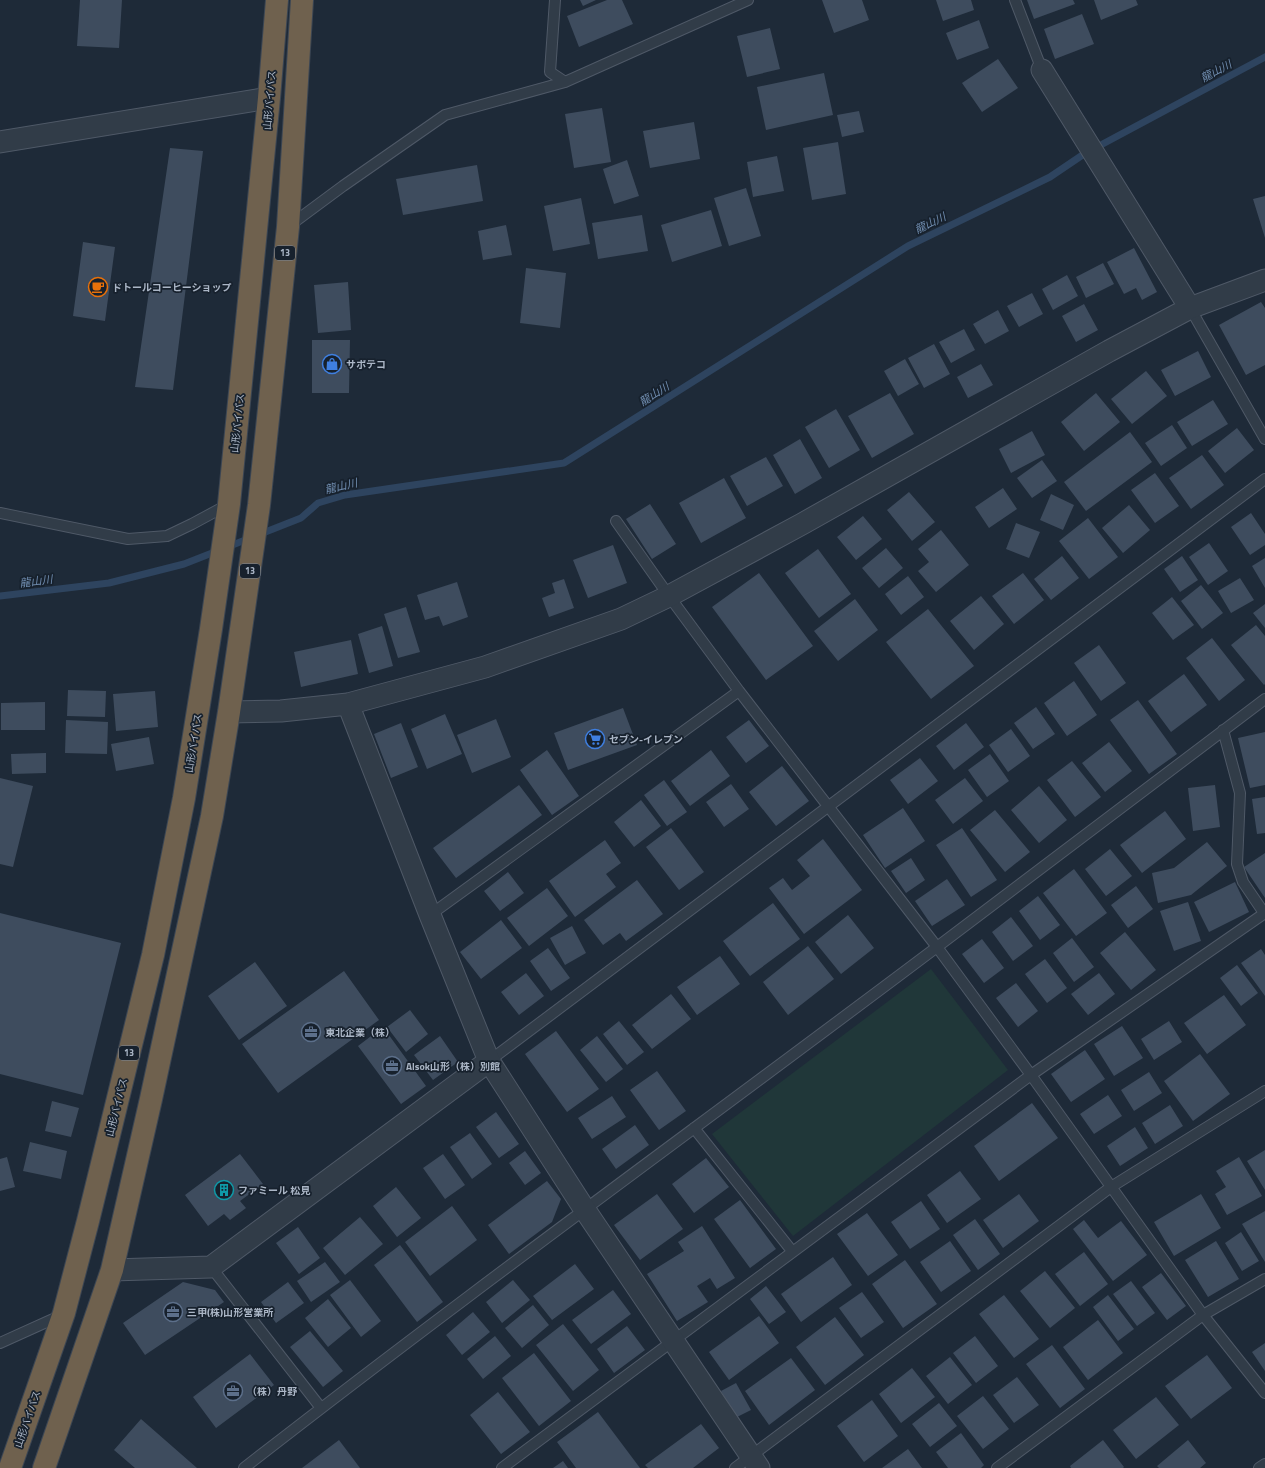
<svg xmlns="http://www.w3.org/2000/svg" width="1265" height="1468" font-family="'Titillium Web','Noto Sans JP',sans-serif">
<style>
.green{fill:#203739}
.lines{fill:none;stroke-linecap:round;stroke-linejoin:round}
.stream{stroke:#2e445f;stroke-width:7}
.building{fill:#3e4c5e}
.lane-casing{stroke:#4f5967;stroke-width:12}
.street-casing{stroke:#4f5967;stroke-width:23}
.highway-casing{stroke:#3c4653;stroke-width:24}
.lane{stroke:#313c48;stroke-width:10}
.street{stroke:#313c48;stroke-width:21}
.highway{stroke:#6f614e;stroke-width:22}
.labels{text-anchor:middle;stroke-width:3.5;stroke-linejoin:round;paint-order:stroke}
.shield{fill:#17212d;stroke:#7f8998;stroke-width:1}
.shield-label{font-size:9px;font-weight:bold;fill:#abb6c6}
.street-label{font-size:10px;fill:#abb6c6;stroke:#17212d}
.poi-label{font-size:10px;font-weight:bold;fill:#abb6c6;stroke:#17212d;text-anchor:start}
.water-label{font-size:11px;font-style:italic;fill:#718eb1;stroke:#17212d}
</style>
<rect width="100%" height="100%" fill="#1e2a38"/>
<path class="green" d="M931,969L1008,1070L793,1236L712,1134Z"/>
<g class="lines">
<path class="stream" d="M0,596L109,583L184,564L301,518L318,503L345,495L564,463L908,246L1050,177L1084,154L1265,57"/>
</g>
<path class="building" d="M80,0H122L119,48L77,46Z
M580,0H596L583,6Z
M607,0H622L633,24L579,47L567,16Z
M822,0H862L869,20L834,33Z
M936,0H971L974,10L943,21Z
M1027,0H1073L1075,4L1034,19Z
M1094,0H1136L1138,5L1101,20Z
M1082,14L1094,44L1055,59L1044,29Z
M979,20L989,48L957,60L946,33Z
M770,28L780,69L747,77L737,36Z
M998,59L1018,88L982,112L962,83Z
M824,73L833,115L766,130L757,87Z
M602,108L611,162L574,168L565,114Z
M859,111L864,132L842,137L837,115Z
M694,122L700,159L650,168L643,131Z
M838,142L846,194L812,200L803,148Z
M170,148L203,151L173,390L135,387Z
M777,156L784,191L753,197L747,162Z
M627,160L639,196L614,204L603,169Z
M477,165L483,201L403,215L396,179Z
M746,188L761,236L729,246L714,198Z
M1265,196V238L1253,199Z
M581,198L590,244L553,251L544,206Z
M711,210L722,246L672,262L661,225Z
M642,215L648,251L598,259L592,223Z
M506,225L512,255L483,260L478,231Z
M83,242L115,247L105,321L73,316Z
M1134,248L1157,292L1142,300L1136,288L1124,294L1107,262Z
M1103,263L1114,284L1086,298L1076,277Z
M526,268L566,273L560,328L520,323Z
M1067,275L1078,296L1053,310L1042,289Z
M348,282L351,330L318,333L314,285Z
M1032,293L1043,314L1019,327L1007,306Z
M1261,302L1265,308V365L1246,375L1219,325Z
M1084,304L1098,330L1076,342L1062,316Z
M998,310L1009,331L985,344L973,324Z
M964,329L975,350L951,363L939,342Z
M312,340H350L349,393H312Z
M934,344L950,374L924,388L908,358Z
M1198,351L1211,377L1175,396L1161,370Z
M905,359L919,384L898,396L884,371Z
M981,364L993,385L968,398L957,377Z
M1146,371L1167,396L1132,424L1111,399Z
M890,393L914,434L872,458L848,416Z
M1096,393L1120,422L1084,451L1061,422Z
M1213,400L1228,424L1192,446L1177,422Z
M836,409L860,450L829,468L805,427Z
M1172,425L1187,448L1161,466L1145,443Z
M1237,428L1254,450L1225,473L1208,451Z
M1032,431L1045,455L1011,473L999,449Z
M1130,432L1152,462L1086,511L1064,482Z
M800,439L822,478L795,494L773,455Z
M1202,455L1224,485L1191,509L1169,478Z
M766,457L783,486L747,506L730,476Z
M1042,460L1057,481L1032,498L1017,478Z
M1155,473L1179,506L1155,523L1131,490Z
M724,478L746,518L701,543L679,503Z
M1003,488L1017,509L989,528L975,507Z
M909,492L935,522L912,541L887,510Z
M1051,494L1074,505L1063,530L1040,520Z
M650,504L676,544L652,559L626,519Z
M1129,505L1150,530L1123,553L1102,528Z
M1251,513L1265,534V545L1250,555L1231,527Z
M863,516L882,539L856,560L837,537Z
M1088,518L1118,557L1089,579L1059,541Z
M1016,523L1040,532L1029,558L1006,549Z
M941,530L969,565L936,592L918,571L929,562L918,549Z
M1209,543L1228,571L1208,585L1189,557Z
M613,545L627,583L588,598L573,560Z
M886,548L903,568L879,588L862,568Z
M818,549L851,594L819,618L785,573Z
M1062,556L1079,578L1051,600L1034,579Z
M1182,556L1198,580L1180,592L1164,569Z
M1265,558V588L1252,566Z
M759,573L813,646L766,680L712,607Z
M1023,573L1044,600L1014,624L992,596Z
M908,576L924,597L901,615L885,594Z
M1240,578L1254,600L1231,613L1218,591Z
M564,579L574,608L549,617L542,598L555,593L552,583Z
M457,582L468,617L443,626L439,616L425,620L417,595Z
M1201,585L1223,613L1202,629L1181,601Z
M981,596L1004,624L974,650L950,621Z
M1172,597L1194,625L1173,640L1152,613Z
M855,599L878,630L838,661L814,631Z
M1265,604V628L1253,613Z
M406,607L420,652L398,658L384,614Z
M928,609L974,666L931,699L886,642Z
M1256,625L1265,636V684L1264,685L1231,645Z
M382,626L393,666L369,673L358,634Z
M1212,638L1245,680L1219,701L1186,658Z
M351,640L358,674L301,687L294,652Z
M1099,645L1126,683L1101,701L1074,663Z
M1184,674L1207,705L1171,732L1148,701Z
M1074,681L1097,715L1067,736L1044,703Z
M68,690L106,691L105,717L67,716Z
M155,691L158,727L116,731L113,694Z
M1138,700L1177,754L1149,774L1110,720Z
M45,702V730H1V703Z
M1036,707L1055,734L1033,749L1014,723Z
M623,708L637,745L568,770L554,733Z
M445,714L462,754L427,769L411,729Z
M496,719L511,757L472,773L457,735Z
M66,720L108,722L107,754L65,753Z
M749,720L769,746L746,763L726,737Z
M401,723L418,767L391,778L374,734Z
M966,723L984,747L954,770L936,746Z
M1011,729L1030,756L1008,772L989,745Z
M1265,732V785L1250,788L1238,738Z
M149,737L154,764L116,771L111,744Z
M1109,742L1132,771L1105,792L1082,763Z
M547,750L579,796L552,815L520,770Z
M711,750L730,776L690,806L671,781Z
M46,753V773L12,774L11,754Z
M990,754L1009,781L987,797L968,770Z
M920,758L938,781L908,804L890,780Z
M1072,761L1101,797L1075,817L1047,780Z
M782,766L809,801L776,826L749,792Z
M0,778L33,786L13,867L0,864Z
M965,778L983,801L953,824L935,800Z
M664,780L687,812L667,826L644,795Z
M731,784L749,809L724,827L706,802Z
M519,785L542,815L456,878L433,848Z
M1215,785L1220,827L1193,831L1188,788Z
M1039,786L1067,820L1039,843L1011,810Z
M1265,797V833L1257,834L1252,799Z
M641,800L661,826L634,847L614,822Z
M903,808L925,841L885,868L863,835Z
M995,810L1030,852L1005,872L970,830Z
M1165,811L1186,839L1142,873L1120,845Z
M671,828L704,872L679,890L646,847Z
M962,828L997,880L971,897L936,845Z
M823,839L862,890L804,934L769,888L783,878L792,890L810,876L797,860Z
M605,840L621,863L606,874L616,887L575,917L549,881Z
M1207,842L1227,866L1191,895L1158,903L1152,873L1174,868Z
M1110,849L1132,876L1106,896L1085,869Z
M1265,853V898L1244,867Z
M911,858L925,880L906,893L891,871Z
M1074,869L1107,913L1076,936L1043,893Z
M508,872L524,893L500,911L484,891Z
M947,879L965,905L932,926L915,901Z
M637,880L663,914L626,941L620,933L603,945L584,920Z
M1235,882L1249,912L1209,932L1194,902Z
M1136,886L1153,909L1128,928L1111,905Z
M547,888L568,916L529,946L507,918Z
M1038,896L1060,925L1040,940L1019,911Z
M1188,902L1201,941L1174,951L1160,911Z
M773,903L800,939L750,976L723,941Z
M0,913L121,943L83,1095L0,1074Z
M848,915L874,948L841,974L815,942Z
M1011,917L1033,946L1013,961L992,932Z
M501,920L522,948L481,979L460,952Z
M572,926L586,953L565,965L550,938Z
M1125,932L1156,970L1131,990L1100,953Z
M1072,938L1094,967L1074,982L1053,953Z
M982,939L1004,968L984,983L962,954Z
M808,946L834,979L788,1015L763,982Z
M548,948L570,978L551,991L530,961Z
M1261,949L1265,955V996L1241,963Z
M720,956L740,984L697,1015L677,987Z
M1045,959L1067,988L1047,1003L1025,974Z
M255,962L287,1006L239,1040L208,996Z
M1237,965L1258,993L1241,1006L1220,978Z
M344,971L379,1020L278,1093L242,1044Z
M526,973L544,996L519,1015L501,992Z
M1099,973L1115,994L1088,1015L1071,994Z
M1016,983L1038,1011L1018,1027L996,998Z
M671,994L691,1019L652,1049L632,1025Z
M1224,995L1246,1025L1207,1054L1184,1023Z
M410,1010L428,1034L406,1052L387,1027Z
M619,1021L644,1052L627,1065L603,1034Z
M1169,1021L1182,1042L1154,1060L1141,1039Z
M1122,1026L1143,1058L1114,1076L1094,1044Z
M383,1027L426,1086L401,1104L358,1046Z
M556,1031L599,1089L567,1112L525,1054Z
M440,1036L458,1062L433,1080L414,1055Z
M597,1036L623,1069L606,1082L580,1050Z
M1085,1050L1105,1079L1071,1102L1051,1074Z
M1200,1054L1230,1094L1193,1121L1164,1081Z
M657,1071L686,1111L659,1130L630,1090Z
M1149,1072L1162,1093L1134,1111L1121,1090Z
M1108,1095L1122,1116L1094,1134L1080,1114Z
M612,1096L626,1117L592,1139L578,1118Z
M52,1101L79,1108L71,1137L45,1131Z
M1032,1103L1058,1138L999,1181L974,1146Z
M1170,1105L1183,1126L1155,1144L1142,1123Z
M496,1112L519,1144L499,1158L476,1127Z
M635,1125L649,1145L616,1169L602,1149Z
M1135,1127L1148,1148L1120,1166L1107,1146Z
M470,1133L492,1164L472,1179L450,1147Z
M30,1142L67,1151L61,1179L23,1171Z
M1265,1150V1190L1247,1161Z
M525,1151L541,1173L525,1185L509,1163Z
M240,1154L263,1184L240,1201L246,1208L230,1220L224,1214L208,1226L185,1195Z
M443,1154L465,1185L445,1199L423,1168Z
M7,1157L15,1187L0,1191V1159Z
M1239,1157L1262,1196L1227,1215L1215,1194L1226,1187L1216,1171Z
M706,1158L729,1187L694,1213L672,1184Z
M960,1171L981,1199L947,1223L927,1195Z
M547,1181L561,1199L552,1222L509,1254L488,1225Z
M396,1187L421,1218L397,1237L373,1206Z
M657,1194L683,1229L640,1260L614,1225Z
M1019,1194L1039,1221L1003,1248L983,1220Z
M1201,1194L1221,1228L1174,1256L1154,1222Z
M740,1200L776,1249L750,1268L714,1219Z
M921,1201L940,1229L910,1249L891,1222Z
M452,1206L477,1240L430,1276L405,1242Z
M1265,1211V1262L1242,1224Z
M867,1213L898,1255L868,1276L837,1234Z
M360,1217L383,1244L345,1275L323,1248Z
M975,1219L1000,1254L978,1270L953,1235Z
M1084,1220L1098,1238L1121,1221L1147,1255L1113,1281L1073,1229Z
M702,1226L735,1278L717,1289L710,1278L697,1286L708,1302L677,1321L647,1274L684,1251L678,1242Z
M298,1227L320,1258L299,1274L276,1243Z
M1241,1232L1259,1261L1242,1271L1225,1243Z
M950,1241L971,1271L941,1292L920,1262Z
M1216,1241L1239,1279L1208,1297L1185,1260Z
M400,1245L443,1302L417,1322L374,1265Z
M1084,1252L1108,1284L1080,1306L1055,1274Z
M833,1257L852,1285L801,1322L781,1294Z
M905,1260L937,1304L903,1328L872,1284Z
M325,1262L340,1282L311,1302L297,1281Z
M575,1264L594,1289L552,1320L533,1296Z
M1045,1271L1075,1308L1050,1328L1020,1291Z
M1161,1273L1186,1306L1167,1320L1142,1287Z
M350,1280L381,1321L361,1337L330,1295Z
M513,1280L530,1300L502,1323L486,1302Z
M1131,1281L1155,1313L1137,1326L1113,1294Z
M183,1282L215,1290L224,1302L145,1355L123,1323Z
M288,1282L304,1303L276,1323L261,1302Z
M766,1286L786,1312L769,1324L750,1299Z
M613,1290L631,1314L591,1344L572,1320Z
M862,1292L884,1322L861,1338L839,1308Z
M1004,1295L1039,1339L1014,1358L979,1314Z
M1108,1295L1134,1329L1118,1341L1093,1307Z
M328,1299L351,1328L328,1347L305,1318Z
M533,1305L549,1325L522,1348L505,1328Z
M473,1312L490,1332L462,1355L446,1335Z
M759,1316L779,1343L729,1380L709,1352Z
M835,1317L864,1355L825,1385L796,1347Z
M1098,1320L1123,1353L1088,1380L1063,1347Z
M563,1324L599,1370L573,1391L536,1345Z
M627,1326L645,1350L614,1373L597,1349Z
M310,1331L343,1371L323,1387L290,1347Z
M495,1336L511,1356L483,1379L467,1359Z
M975,1336L998,1366L976,1383L953,1353Z
M1265,1343V1371L1252,1352Z
M1052,1345L1085,1389L1060,1408L1026,1364Z
M534,1353L571,1401L539,1426L502,1378Z
M250,1354L274,1385L216,1428L193,1397Z
M1207,1355L1232,1388L1191,1419L1165,1386Z
M950,1357L972,1385L948,1404L926,1376Z
M791,1358L815,1390L769,1425L745,1391Z
M912,1368L935,1397L901,1423L879,1394Z
M1017,1377L1039,1405L1014,1423L993,1395Z
M736,1383L751,1410L735,1418L721,1391Z
M498,1392L530,1432L501,1454L470,1415Z
M983,1396L1009,1429L983,1449L957,1416Z
M1156,1397L1179,1425L1136,1459L1113,1430Z
M872,1400L898,1436L864,1462L837,1426Z
M939,1403L957,1426L930,1447L912,1424Z
M598,1412L640,1468H576L557,1442Z
M141,1419L197,1468H135L114,1450Z
M701,1424L719,1448L693,1468H648L645,1465Z
M961,1433L984,1465L981,1468H948L936,1452Z
M339,1440L360,1468H302Z
M1103,1440L1124,1467L1123,1468H1071L1070,1466Z
M1188,1440L1206,1463L1200,1468H1159L1157,1466Z
M908,1449L922,1468H882Z
M563,1461L568,1468H553Z"/>
<g class="lines">
<g class="lane-casing">
<path id="lane" d="M555,0L550,72L565,82
M1015,0L1042,70
M289,226L343,186L445,115L565,82L748,0
M1190,308L1265,439
M0,513L128,539L167,536L192,524L229,504
M616,521L669,596L739,691L937,947L1031,1075L1203,1315L1265,1393
M1223,730L1240,793L1237,864L1243,882L1264,913
M430,915L739,691
M489,1061L1265,479
M694,1128L792,1251
M211,1267L321,1408
M0,1343L62,1315
M244,1468C472,1290 706,1121 937,947C1047,865 1155,781 1265,699
M502,1468L1031,1075L1265,913
M735,1468L1111,1187L1265,1091
M997,1468L1203,1315L1265,1279
M1259,1468L1265,1464"/>
</g>
<g class="street-casing">
<path id="street" d="M1042,70L1190,308
M0,142L269,98
M348,704L430,915L489,1061L585,1210L759,1468
M229,712L281,711L348,704L485,667L621,619L669,596L802,524L1109,351L1190,308L1265,280
M112,1270L211,1267L489,1061"/>
</g>
<g class="highway-casing">
<path id="highway" d="M10,1468L64,1313L88,1221L153,955L184,798L211,629L229,504L269,98L277,0
M44,1468L112,1270L151,1099L212,816L229,712L259,505L288,227L302,0"/>
</g>
<use href="#lane" class="lane"/>
<use href="#street" class="street"/>
<use href="#highway" class="highway"/>
</g>
<defs>
<g id="cafe-ring" transform="scale(1)"><circle r="9.5" fill="#17212d" stroke="#e8710a" stroke-width="1.5"/><path d="M-5.5-4.5H6V0H3Q3 3.5 0 3.5H-2.5Q-5.5 3.5-5.5 0ZM3-3.2v2h1.7v-2ZM-6 4.5H4V6H-6Z" fill="#e8710a"/></g>
<g id="shop-ring" transform="scale(1)"><circle r="9.5" fill="#17212d" stroke="#3f7fe0" stroke-width="1.5"/><path d="M-5-2.5h2.3a2.7 3.5 0 0 1 5.4 0H5L5.5 6h-11ZM-1.5-2.5h3a1.5 2.3 0 0 0-3 0Z" fill="#3f7fe0"/></g>
<g id="supermarket-ring" transform="scale(1)"><circle r="9.5" fill="#17212d" stroke="#3f7fe0" stroke-width="1.5"/><path d="M-6-5.5h2.5l.6 2H6L4.5 2H-2.5L-4.4-4H-6ZM-1.5 3.2a1.3 1.3 0 1 0 .1 0ZM3 3.2a1.3 1.3 0 1 0 .1 0Z" fill="#3f7fe0"/></g>
<g id="office-ring" transform="scale(1)"><circle r="9.5" fill="#17212d" stroke="#5c6f8a" stroke-width="1.5"/><path d="M-6-3h4V-5.5h4V-3h4V5H-6ZM-1-4.5V-3h2v-1.5ZM-6 0V1H6V0Z" fill="#5c6f8a"/></g>
<g id="building-ring" transform="scale(1)"><circle r="9.5" fill="#17212d" stroke="#0f9aa8" stroke-width="1.5"/><path d="M-4-6H4V6H1V3H-1V6H-4ZM-2.5-4.3h1.7v1.8h-1.7ZM.8-4.3h1.7v1.8H.8ZM-2.5-1h1.7V.8h-1.7ZM.8-1h1.7V.8H.8Z" fill="#0f9aa8"/></g>
</defs>
<g fill-rule="evenodd">
<use href="#cafe-ring" x="98" y="287"/>
<use href="#shop-ring" x="332" y="364"/>
<use href="#supermarket-ring" x="595" y="739"/>
<use href="#office-ring" x="311" y="1032"/>
<use href="#office-ring" x="392" y="1066"/>
<use href="#building-ring" x="224" y="1190"/>
<use href="#office-ring" x="173" y="1312"/>
<use href="#office-ring" x="233" y="1391"/>
</g>
<g class="labels">
<g class="shield">
<rect x="275" y="246" width="20" height="14" rx="3"/>
<rect x="240" y="564" width="20" height="14" rx="3"/>
<rect x="119" y="1046" width="20" height="14" rx="3"/>
</g>
<g class="shield-label">
<text x="285" y="256">13</text>
<text x="250" y="574">13</text>
<text x="129" y="1056">13</text>
</g>
<g class="street-label">
<text transform="translate(269 100) rotate(-85)" y="4">山形バイパス</text>
<text transform="translate(237 423) rotate(-84)" y="4">山形バイパス</text>
<text transform="translate(193 743) rotate(-81)" y="4">山形バイパス</text>
<text transform="translate(116 1107) rotate(-76)" y="4">山形バイパス</text>
<text transform="translate(27 1419) rotate(-71)" y="4">山形バイパス</text>
</g>
<g class="poi-label">
<text x="112" y="291">ドトールコーヒーショップ</text>
<text x="346" y="368">サポテコ</text>
<text x="609" y="743">セブン-イレブン</text>
<text x="325" y="1036">東北企業（株）</text>
<text x="406" y="1070">Alsok山形（株）別館</text>
<text x="238" y="1194">ファミール 松見</text>
<text x="187" y="1316">三甲(株)山形営業所</text>
<text x="247" y="1395">（株）丹野</text>
</g>
<g class="water-label">
<text transform="translate(1216 71) rotate(-28)" y="4">龍山川</text>
<text transform="translate(930 223) rotate(-26)" y="4">龍山川</text>
<text transform="translate(654 394) rotate(-32)" y="4">龍山川</text>
<text transform="translate(341 486) rotate(-13)" y="4">龍山川</text>
<text transform="translate(36 581) rotate(-7)" y="4">龍山川</text>
</g>
</g>
</svg>
